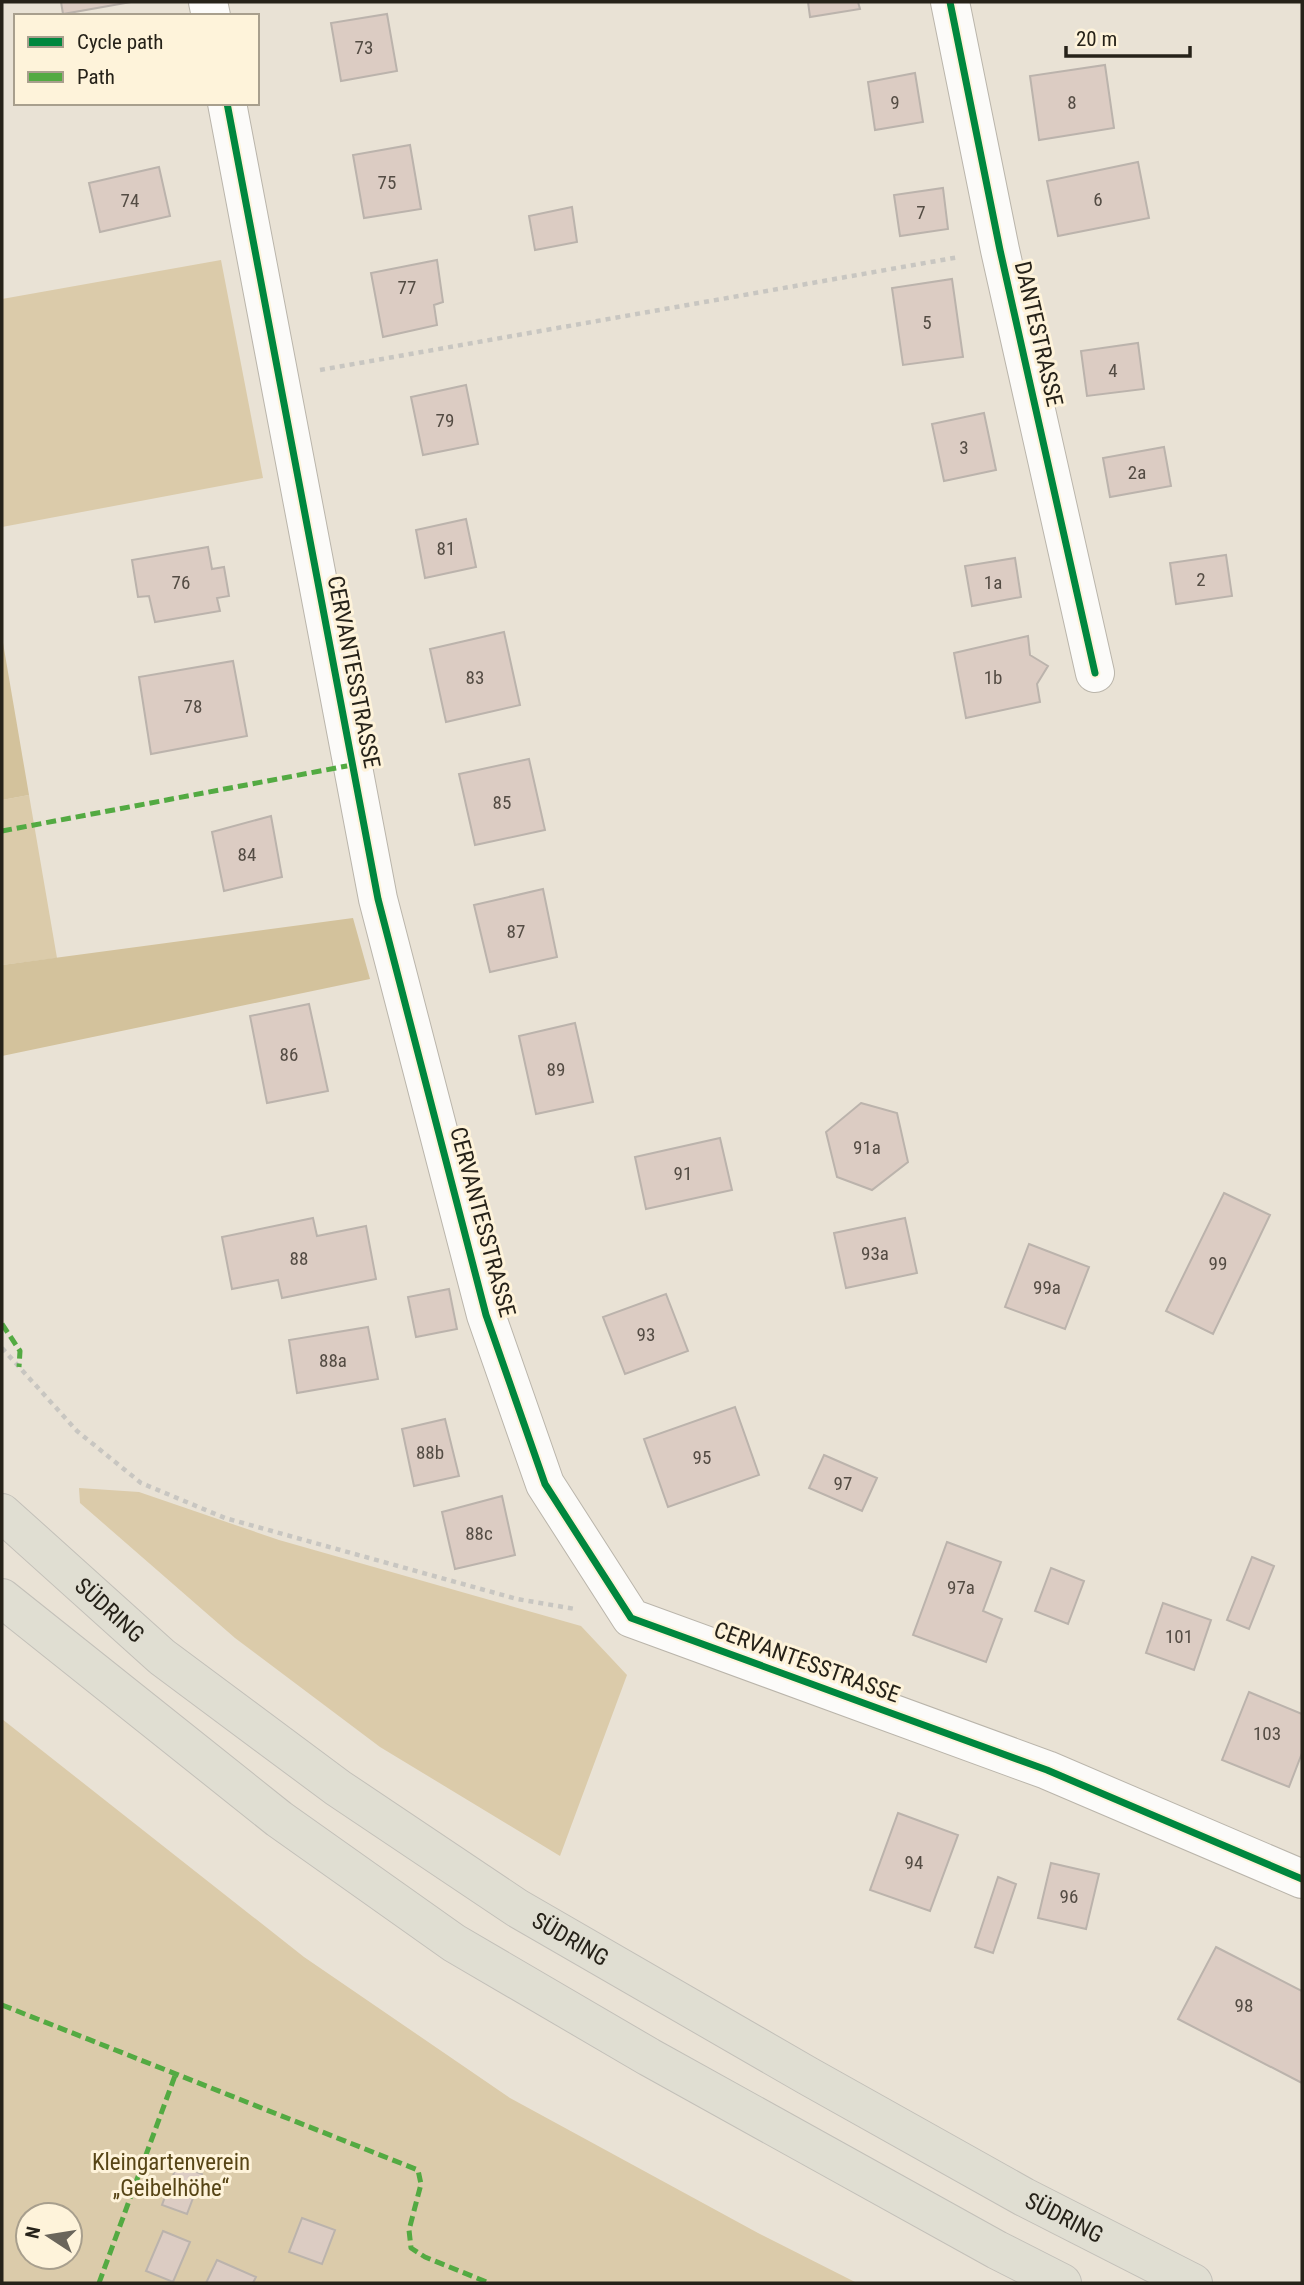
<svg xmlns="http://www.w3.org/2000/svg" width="1304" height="2285" font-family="'Roboto Condensed',sans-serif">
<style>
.green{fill:#dbcbaa;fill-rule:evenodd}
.forest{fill:#d3c29c}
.building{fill:#dcccc3;stroke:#bbb3ac;stroke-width:2}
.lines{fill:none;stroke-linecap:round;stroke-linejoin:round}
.minor-casing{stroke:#bab5ab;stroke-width:40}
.primary-casing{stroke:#c3c0b9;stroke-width:40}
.path{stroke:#c8c6c1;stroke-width:4.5;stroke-dasharray:5 5;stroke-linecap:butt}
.minor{stroke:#fcfbf9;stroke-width:38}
.primary{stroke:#e0ded2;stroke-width:38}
.quiet{stroke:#53aa42;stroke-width:5;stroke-dasharray:10 5;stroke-linecap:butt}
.cycleway-casing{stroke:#fef3da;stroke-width:11}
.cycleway{stroke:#00873e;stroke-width:7}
.labels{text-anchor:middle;stroke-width:6;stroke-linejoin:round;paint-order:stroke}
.number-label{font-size:19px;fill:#544c44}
.street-label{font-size:23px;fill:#262219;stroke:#fef3da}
.park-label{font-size:23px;fill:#574516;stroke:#fef3da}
</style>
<rect width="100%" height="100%" fill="#e9e2d5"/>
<path class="green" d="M221,260L263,478L2,527V299Z
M29,795L57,958L2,965V800Z
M79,1488L139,1492L279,1540L581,1626L627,1675L560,1856L380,1747L235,1638L80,1503Z
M2,1719L304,1957L510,2098L758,2233L857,2283H2ZM28,2215H70V2257H28Z"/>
<path class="forest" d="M2,637L29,795L2,800Z
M353,918L370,979L2,1056V965Z"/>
<path class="building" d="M61,2H131L63,14Z
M808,2H858L860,9L810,17Z
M387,14L397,71L341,81L331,23Z
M1105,65L1114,128L1039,140L1030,76Z
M915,73L923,122L875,130L868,82Z
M410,145L421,209L364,218L353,155Z
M1138,162L1149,218L1058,236L1047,181Z
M159,167L170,216L100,232L89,183Z
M943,188L948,229L900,236L894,195Z
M572,207L577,242L535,250L529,216Z
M437,260L443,302L434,305L437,325L383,337L371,273Z
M952,279L963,357L903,365L892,288Z
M1138,343L1144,389L1087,396L1081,351Z
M466,385L478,444L423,455L411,397Z
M984,413L996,470L944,481L932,424Z
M1164,447L1171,486L1110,497L1103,458Z
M466,519L476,567L425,578L416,530Z
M208,547L212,569L224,567L229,596L217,598L220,611L155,622L149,596L138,597L132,560Z
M1226,555L1232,596L1176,604L1170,563Z
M1015,558L1021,597L972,606L965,566Z
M504,632L520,705L446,722L430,649Z
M1028,636L1030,655L1048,666L1037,684L1040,702L966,718L954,653Z
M233,661L247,736L151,754L139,677Z
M529,759L545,830L475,845L459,774Z
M271,816L282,877L224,891L212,832Z
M543,889L557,957L490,972L474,905Z
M309,1004L328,1091L267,1103L250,1016Z
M575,1023L593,1102L536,1114L519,1036Z
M861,1103L897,1113L908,1162L872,1190L837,1177L826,1132Z
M720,1138L732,1190L646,1209L635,1157Z
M1224,1193L1270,1215L1213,1334L1166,1311Z
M313,1218L317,1236L366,1226L376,1279L282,1298L278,1280L232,1289L222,1237Z
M905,1218L917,1273L846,1288L834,1233Z
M1029,1244L1089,1267L1065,1329L1005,1307Z
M449,1289L457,1329L416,1337L408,1297Z
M666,1294L688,1351L625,1374L603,1317Z
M368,1327L378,1379L297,1393L289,1340Z
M735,1407L759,1475L668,1507L644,1439Z
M445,1419L459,1476L414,1486L402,1429Z
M824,1455L877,1478L862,1511L809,1488Z
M502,1496L515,1555L455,1569L442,1512Z
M947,1542L1001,1562L983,1611L1002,1619L986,1662L913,1635Z
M1252,1557L1274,1566L1249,1629L1227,1620Z
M1051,1568L1084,1581L1068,1624L1035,1611Z
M1163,1603L1211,1620L1194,1670L1146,1653Z
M1249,1692L1302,1714V1753L1289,1787L1222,1760Z
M898,1813L958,1835L930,1911L870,1890Z
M1051,1863L1099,1874L1086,1929L1038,1918Z
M998,1877L1016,1884L993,1953L975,1947Z
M1216,1947L1302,1991V2083L1178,2019Z
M177,2165L202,2174L187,2214L162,2205Z
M302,2218L335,2230L322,2264L289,2252Z
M163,2231L190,2242L173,2282L146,2271Z
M217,2260L256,2277L253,2283H206Z"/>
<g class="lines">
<g class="minor-casing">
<path id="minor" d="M208,2L211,16
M950,2L1000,250L1095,673
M227,103L378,899L486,1315L545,1484L631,1618L1047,1770L1302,1879"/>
</g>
<g class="primary-casing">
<g id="primary">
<path id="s1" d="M2,1513L162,1657L338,1788L517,1908L808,2076L1024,2197L1193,2283"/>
<path d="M2,1598L279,1819L454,1943L649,2057L997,2250L1062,2283"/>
</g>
</g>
<path class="path" d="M320,370L959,257
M2,1348L77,1431L141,1483L225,1518L517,1599L575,1609"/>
<use href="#minor" class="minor"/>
<use href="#primary" class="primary"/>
<path class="quiet" d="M2,831L352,765
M2,1324L20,1351L19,1367
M2,2005L418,2170L421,2184L409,2230L411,2248L425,2257L489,2283
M99,2283L176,2073"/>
<g class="cycleway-casing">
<path id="cycleway" d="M950,2L1000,250L1095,673
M227,103L378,899L486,1315L545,1484L631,1618L1047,1770L1302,1879"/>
</g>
<use href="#cycleway" class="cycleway"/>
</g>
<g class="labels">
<g class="number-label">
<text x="364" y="54">73</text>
<text x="895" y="109">9</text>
<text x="1072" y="109">8</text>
<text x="387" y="189">75</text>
<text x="1098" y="206">6</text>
<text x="130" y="207">74</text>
<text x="921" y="219">7</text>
<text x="407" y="294">77</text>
<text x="927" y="329">5</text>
<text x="1113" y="377">4</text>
<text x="445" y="427">79</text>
<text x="964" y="454">3</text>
<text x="1137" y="479">2a</text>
<text x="446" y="555">81</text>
<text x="1201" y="586">2</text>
<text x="181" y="589">76</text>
<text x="993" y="589">1a</text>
<text x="475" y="684">83</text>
<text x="993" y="684">1b</text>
<text x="193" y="713">78</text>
<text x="502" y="809">85</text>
<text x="247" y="861">84</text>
<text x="516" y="938">87</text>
<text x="289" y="1061">86</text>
<text x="556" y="1076">89</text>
<text x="867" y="1154">91a</text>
<text x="683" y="1180">91</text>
<text x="875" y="1260">93a</text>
<text x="299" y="1265">88</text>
<text x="1218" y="1270">99</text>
<text x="1047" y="1294">99a</text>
<text x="646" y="1341">93</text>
<text x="333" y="1367">88a</text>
<text x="430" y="1459">88b</text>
<text x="702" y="1464">95</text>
<text x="843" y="1490">97</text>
<text x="479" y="1540">88c</text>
<text x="961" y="1594">97a</text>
<text x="1179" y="1643">101</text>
<text x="1267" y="1740">103</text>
<text x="914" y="1869">94</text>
<text x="1069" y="1903">96</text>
<text x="1244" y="2012">98</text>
</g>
<g class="street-label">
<text transform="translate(1039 334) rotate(77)" y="8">DANTESTRASSE</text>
<text transform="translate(354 672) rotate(79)" y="8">CERVANTESSTRASSE</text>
<text transform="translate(483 1222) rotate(75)" y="8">CERVANTESSTRASSE</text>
<text dy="8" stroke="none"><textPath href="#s1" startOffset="145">SÜDRING</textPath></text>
<text transform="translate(807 1662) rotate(20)" y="8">CERVANTESSTRASSE</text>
<text dy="8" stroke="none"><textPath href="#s1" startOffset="712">SÜDRING</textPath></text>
<text dy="8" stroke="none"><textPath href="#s1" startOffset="1279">SÜDRING</textPath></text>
</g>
<g class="park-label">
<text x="171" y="2170">Kleingartenverein<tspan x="171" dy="26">„Geibelhöhe“</tspan></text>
</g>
</g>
<rect width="1304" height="2285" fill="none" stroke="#262219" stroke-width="7"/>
<rect x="14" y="14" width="245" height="91" fill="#fef3da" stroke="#a89f8d" stroke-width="2"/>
<rect x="28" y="37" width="35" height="10" fill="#00873e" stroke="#a89f8d" stroke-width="2"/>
<text x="77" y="49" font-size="21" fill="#262219">Cycle path</text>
<rect x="28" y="72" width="35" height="10" fill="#53aa42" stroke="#a89f8d" stroke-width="2"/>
<text x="77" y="84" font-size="21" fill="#262219">Path</text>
<g transform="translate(49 2236) rotate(282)"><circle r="33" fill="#fef3da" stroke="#a89f8d" stroke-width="2"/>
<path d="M0-5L12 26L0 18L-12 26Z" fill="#6a655b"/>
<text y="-10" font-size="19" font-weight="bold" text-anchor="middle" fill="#262219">N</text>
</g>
<path d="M1066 46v10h124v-10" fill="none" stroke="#262219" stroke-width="3.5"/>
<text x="1076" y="46" font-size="21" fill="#262219" stroke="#fef3da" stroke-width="5" paint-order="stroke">20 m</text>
</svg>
